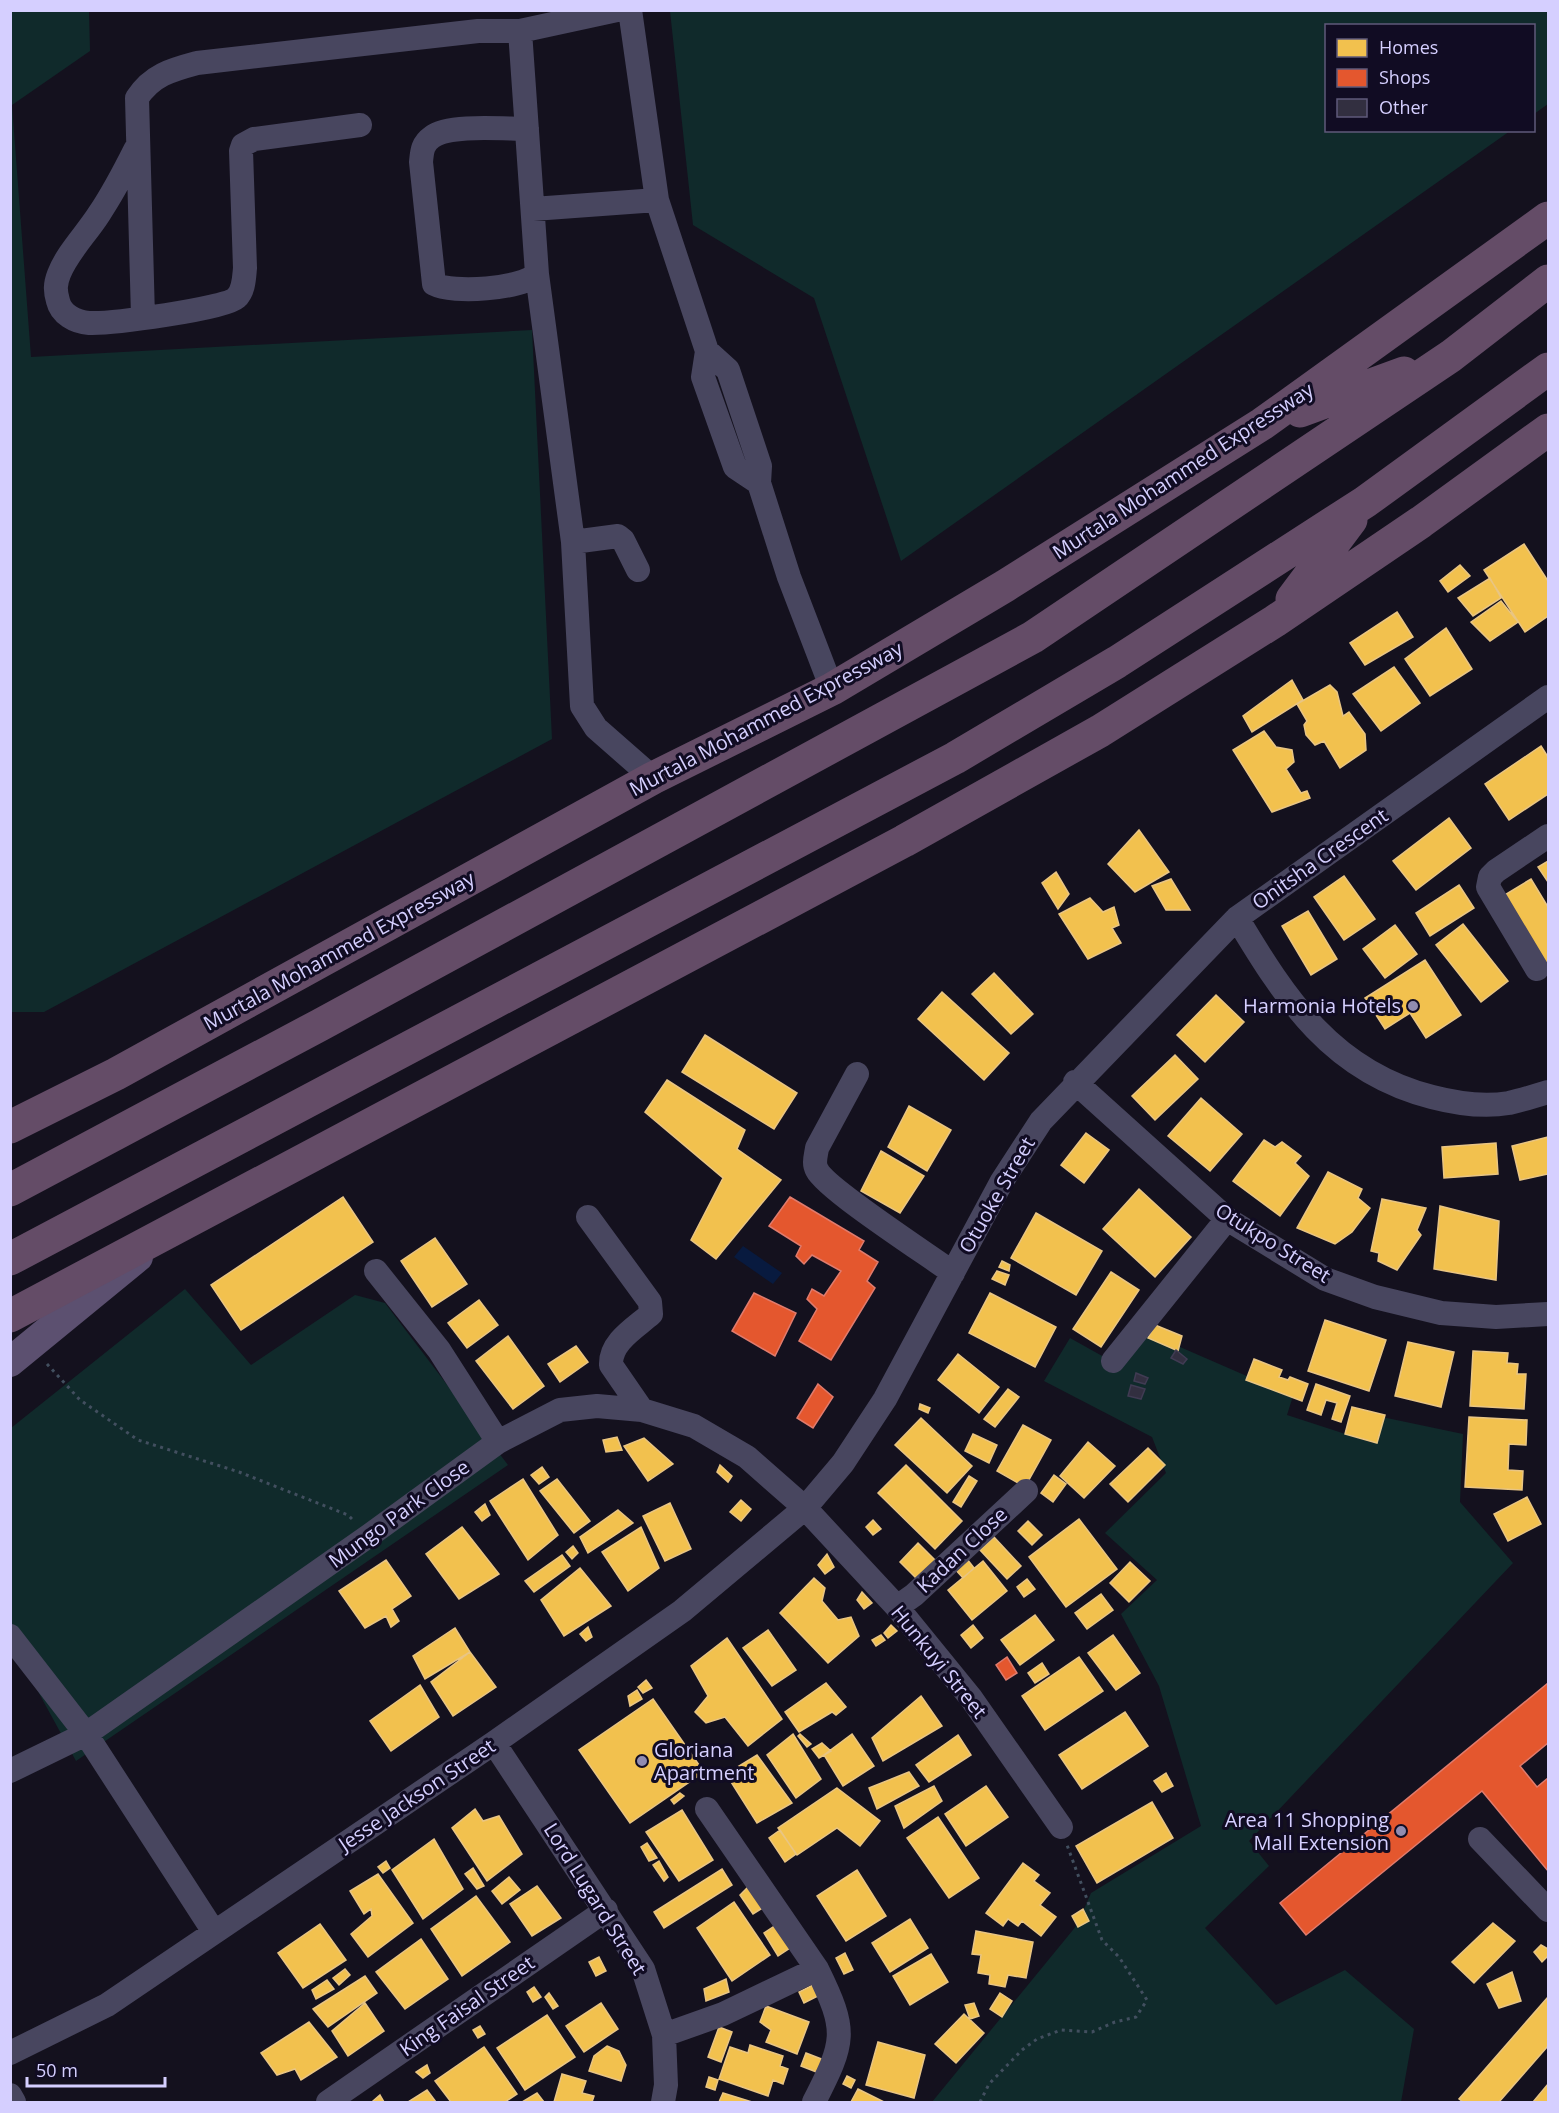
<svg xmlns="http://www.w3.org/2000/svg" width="1559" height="2113" font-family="'Open Sans',sans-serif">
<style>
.green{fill:#102a2b}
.water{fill:#081a3f}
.homes{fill:#f2c14e;stroke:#e9c583;stroke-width:1.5}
.shops{fill:#e4572e;stroke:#e07b6d;stroke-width:1.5}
.building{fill:#322f40;stroke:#403b53;stroke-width:1.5}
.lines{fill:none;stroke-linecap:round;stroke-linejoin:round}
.path{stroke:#424f5f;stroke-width:3;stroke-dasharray:3 4.5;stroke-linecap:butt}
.minor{stroke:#48465f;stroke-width:24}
.major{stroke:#5c5070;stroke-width:30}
.highway{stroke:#644c67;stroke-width:33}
.poi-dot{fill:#918cb0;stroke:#110c23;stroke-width:2}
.labels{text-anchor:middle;stroke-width:6;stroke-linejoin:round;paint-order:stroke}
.street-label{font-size:20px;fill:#d5cfff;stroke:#110c23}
.poi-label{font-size:20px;fill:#d5cfff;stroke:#110c23;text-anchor:end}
</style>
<rect width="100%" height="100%" fill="#14111e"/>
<path class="green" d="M10,11H89L90,51L12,105L31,357L532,330L552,739L44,1012H10Z
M670,11H1548V104L1534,114V26H1326V130L1510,131L901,561L814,298L693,225Z
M185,1289L251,1365L355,1295L385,1303L508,1465L76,1761L11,1642V1428Z
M1141,1330L1293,1396L1287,1415L1373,1443L1382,1417L1463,1434L1460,1502L1513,1563L1249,1841L1269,1866L1205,1928L1276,2005L1345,1970L1414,2029L1401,2102H932L1077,1925L1091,1893L1201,1826L1159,1686L1121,1614L1157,1580L1105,1533L1166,1473L1152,1437L1044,1381L1070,1338L1104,1357Z"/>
<path class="water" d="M743,1246L782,1273L773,1284L734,1257Z"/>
<path class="homes" d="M1524,544L1548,581V616L1525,632L1484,570Z
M1460,565L1470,576L1448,592L1440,581Z
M1490,578L1501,598L1473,616L1458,598Z
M1501,601L1518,622L1490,641L1471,622Z
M1397,612L1413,637L1365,665L1350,643Z
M1446,628L1472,669L1430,696L1405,659Z
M1394,667L1420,703L1381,731L1353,694Z
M1292,680L1303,700L1252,732L1243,716Z
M1330,685L1337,692L1343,716L1349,712L1365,734L1366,750L1340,768L1324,741L1315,745L1306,735L1304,725L1307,721L1297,704Z
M1264,731L1276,747L1292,750L1294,762L1286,769L1301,793L1307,791L1310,798L1272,812L1233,750Z
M1541,746L1548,757V794L1509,820L1485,784Z
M1449,818L1471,848L1416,890L1393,861Z
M1139,830L1169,872L1135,892L1108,864Z
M1548,861V882L1538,867Z
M1056,872L1069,894L1058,909L1042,883Z
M1344,876L1375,919L1344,940L1314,897Z
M1171,879L1190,910H1166L1152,886Z
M1531,879L1548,907V962L1546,964L1503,896Z
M1459,885L1474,908L1430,936L1416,913Z
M1090,898L1103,912L1114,907L1119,925L1112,928L1121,943L1088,959L1059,914Z
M1308,911L1337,959L1311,975L1282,926Z
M1463,924L1508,981L1481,1002L1436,945Z
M1395,925L1417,954L1385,978L1363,949Z
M1425,960L1461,1015L1426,1038L1410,1013L1385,1029L1365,998Z
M994,973L1033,1014L1011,1034L972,994Z
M942,992L1009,1053L984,1080L918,1019Z
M1216,995L1244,1022L1205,1062L1177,1035Z
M705,1035L797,1093L774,1129L682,1072Z
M1175,1055L1198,1079L1155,1120L1132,1096Z
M667,1080L745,1130L737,1149L781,1180L716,1259L691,1240L723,1178L645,1112Z
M1201,1098L1242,1134L1210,1171L1168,1136Z
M909,1106L951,1130L927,1171L888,1147Z
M1086,1133L1109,1150L1084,1183L1061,1165Z
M1548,1137V1174L1520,1180L1512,1146Z
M1264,1140L1275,1147L1282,1142L1301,1156L1295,1163L1309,1176L1280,1216L1233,1181Z
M1496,1143L1498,1174L1444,1178L1442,1147Z
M881,1151L924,1176L900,1213L861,1191Z
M1328,1172L1362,1189L1358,1198L1370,1208L1352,1232L1335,1244L1297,1228Z
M1139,1189L1191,1237L1155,1277L1103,1229Z
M343,1197L373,1242L241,1330L211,1285Z
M1382,1199L1426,1208L1417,1230L1421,1235L1397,1270L1378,1261L1379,1253L1371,1251Z
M1440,1206L1499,1221L1496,1280L1434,1269Z
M1036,1213L1102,1251L1076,1295L1011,1258Z
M435,1238L467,1284L432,1307L401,1261Z
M1002,1261L1010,1265L1009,1271L999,1267Z
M997,1271L1009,1275L1005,1285L992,1279Z
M1111,1272L1139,1290L1101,1347L1073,1329Z
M990,1293L1056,1327L1035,1367L969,1333Z
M479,1300L498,1325L467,1348L448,1323Z
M1325,1320L1386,1340L1369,1391L1308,1371Z
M1155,1325L1182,1336L1178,1351L1148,1338Z
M508,1336L544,1386L513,1409L476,1361Z
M1408,1342L1454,1352L1441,1407L1395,1396Z
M576,1346L588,1362L560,1382L548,1364Z
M1473,1351L1508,1353L1507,1363L1518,1364L1517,1374H1526L1524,1409L1470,1406Z
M958,1354L999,1387L979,1413L938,1380Z
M1254,1359L1282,1370L1279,1377L1288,1380L1290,1377L1308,1384L1302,1401L1246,1380Z
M1316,1384L1350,1396L1341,1422L1332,1419L1337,1403L1326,1400L1321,1415L1307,1410Z
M1008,1389L1019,1397L995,1427L984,1419Z
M920,1404L930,1408L928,1413L919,1409Z
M1352,1407L1385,1415L1377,1443L1345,1434Z
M1469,1417L1527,1420L1526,1445L1509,1444L1508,1470L1523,1471L1522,1490L1465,1487Z
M921,1418L972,1466L947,1493L895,1445Z
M1023,1425L1051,1440L1025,1487L997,1471Z
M973,1434L997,1445L989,1463L965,1451Z
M617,1437L622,1450L606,1452L603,1440Z
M644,1438L673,1464L648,1481L624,1446Z
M1088,1442L1115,1466L1084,1498L1060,1476Z
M1148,1448L1165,1465L1128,1502L1110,1484Z
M720,1465L732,1476L728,1482L717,1472Z
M906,1465L962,1521L935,1549L878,1493Z
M542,1467L549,1477L539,1484L531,1475Z
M1054,1475L1066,1484L1053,1502L1041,1493Z
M969,1476L977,1481L961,1507L953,1502Z
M523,1479L558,1535L528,1560L490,1501Z
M557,1479L590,1521L574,1533L540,1491Z
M1527,1497L1541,1524L1508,1541L1494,1514Z
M741,1500L751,1509L741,1521L730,1512Z
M670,1503L691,1549L665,1561L643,1516Z
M485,1504L490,1515L482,1521L475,1512Z
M618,1510L633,1523L588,1553L580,1537Z
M1079,1519L1117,1569L1066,1607L1029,1557Z
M873,1520L881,1529L873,1535L866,1527Z
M1028,1521L1042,1535L1032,1545L1018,1531Z
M462,1527L499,1574L459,1599L426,1554Z
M641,1527L659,1568L628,1591L602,1552Z
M994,1537L1021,1566L1007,1579L980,1550Z
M918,1543L937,1562L919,1581L900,1562Z
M573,1546L578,1553L572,1559L566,1552Z
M827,1554L834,1567L825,1574L818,1565Z
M562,1555L570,1566L534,1592L525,1581Z
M967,1559L974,1568L963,1578L955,1569Z
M386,1560L411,1596L392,1609L399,1621L391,1627L386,1616L365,1628L339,1591Z
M983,1561L1007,1591L972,1620L948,1590Z
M1130,1562L1150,1581L1129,1602L1110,1583Z
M580,1568L611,1606L564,1636L541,1600Z
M814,1578L825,1588L822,1601L838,1620L851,1617L859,1636L828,1663L780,1613Z
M1027,1579L1035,1589L1024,1597L1017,1587Z
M862,1592L872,1603L864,1609L857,1600Z
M1101,1594L1113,1610L1087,1629L1075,1613Z
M1035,1615L1054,1640L1020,1665L1001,1640Z
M891,1625L897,1631L888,1638L884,1633Z
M973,1625L983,1638L971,1648L961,1635Z
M588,1627L592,1637L586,1641L580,1634Z
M455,1628L470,1652L425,1679L413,1656Z
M768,1630L796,1670L772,1686L743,1648Z
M881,1635L885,1640L876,1646L872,1640Z
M1113,1635L1140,1673L1116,1690L1088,1653Z
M727,1638L782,1719L748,1746L725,1717L706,1723L695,1712L708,1696L691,1666Z
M470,1652L496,1687L453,1716L431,1682Z
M1079,1657L1103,1691L1045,1730L1022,1696Z
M1042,1663L1049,1674L1035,1683L1028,1673Z
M646,1680L652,1688L643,1693L638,1687Z
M826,1683L846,1707L836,1715L832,1712L799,1732L785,1712Z
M420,1685L439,1717L391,1751L370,1721Z
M637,1690L642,1699L630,1706L628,1696Z
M921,1696L942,1726L883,1761L872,1738Z
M653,1699L704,1772L630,1823L579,1750Z
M1125,1712L1148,1746L1082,1789L1059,1755Z
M793,1734L821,1779L796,1798L767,1755Z
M800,1734L811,1744L807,1747L798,1736Z
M852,1734L874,1766L843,1786L824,1755Z
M958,1735L971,1755L929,1782L916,1765Z
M822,1743L831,1751L819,1758L812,1749Z
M757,1755L792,1803L757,1823L726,1774Z
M909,1772L919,1786L877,1809L869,1788Z
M1166,1773L1173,1786L1162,1792L1154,1781Z
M934,1786L942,1801L904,1828L895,1806Z
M986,1786L1008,1817L966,1846L945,1814Z
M837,1788L880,1821L860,1846L837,1828L797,1855L778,1828Z
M680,1793L684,1796L674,1804L671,1800Z
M1152,1802L1173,1838L1097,1883L1076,1846Z
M475,1809L483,1821L499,1816L522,1854L487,1881L452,1828Z
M682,1810L713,1860L679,1881L646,1832Z
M938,1817L979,1878L949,1898L907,1838Z
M780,1830L796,1854L785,1862L769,1838Z
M434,1839L463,1889L423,1919L392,1870Z
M647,1843L657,1858L649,1861L641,1847Z
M386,1861L390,1868L383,1873L378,1867Z
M659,1861L668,1877L664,1881L653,1865Z
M1023,1863L1039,1875L1034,1881L1050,1893L1040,1905L1056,1917L1041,1936L1022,1921L1018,1926L1008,1919L1003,1926L986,1913Z
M473,1868L484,1886L477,1889L465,1874Z
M722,1869L732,1885L664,1928L654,1912Z
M857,1870L886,1916L846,1941L817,1896Z
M378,1874L413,1923L368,1957L351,1934L372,1916L371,1909L364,1914L350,1891Z
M509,1877L520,1890L502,1904L492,1891Z
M751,1884L764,1907L753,1914L740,1895Z
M537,1886L561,1918L532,1936L510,1904Z
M476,1896L510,1942L462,1976L431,1929Z
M734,1902L770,1955L732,1981L697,1928Z
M1083,1909L1089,1921L1078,1927L1072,1916Z
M910,1919L928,1948L890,1972L872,1943Z
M1493,1923L1515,1941L1474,1983L1452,1962Z
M320,1924L346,1960L303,1988L278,1953Z
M776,1925L790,1948L778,1956L764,1933Z
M976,1931L1033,1942L1026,1978L1008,1975L1005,1987L989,1984L990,1975L978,1973L981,1955L972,1954Z
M421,1939L448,1979L405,2009L376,1972Z
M1541,1945L1548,1949V1956L1542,1962L1534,1952Z
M845,1953L853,1970L844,1974L836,1958Z
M931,1954L948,1982L910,2005L893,1976Z
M599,1957L606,1971L596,1976L589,1962Z
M345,1969L350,1975L339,1985L333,1978Z
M1512,1972L1521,2001L1499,2008L1487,1984Z
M365,1976L377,1993L328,2027L313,2009Z
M726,1979L729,1992L706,2001L704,1989Z
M327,1980L334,1989L316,1999L312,1990Z
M813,1985L818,1996L804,2003L799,1992Z
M534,1987L541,1997L533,2002L527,1992Z
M549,1993L558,2006L553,2009L545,1997Z
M1000,1993L1012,2001L1002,2017L990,2009Z
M1548,1997V2046L1499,2102H1463L1459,2099Z
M365,2003L384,2031L348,2056L332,2031Z
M601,2003L618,2029L584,2052L566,2026Z
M974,2003L979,2016L970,2019L965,2005Z
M766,2006L809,2022L797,2054L766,2042L771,2030L760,2022Z
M964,2014L984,2033L956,2063L935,2044Z
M547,2015L575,2057L525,2090L497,2048Z
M309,2022L337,2057L301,2080L295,2069L277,2075L261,2053Z
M480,2026L485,2034L478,2038L473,2030Z
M719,2027L732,2032L721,2062L708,2057Z
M878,2042L925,2055L914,2098L866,2085Z
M750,2045L783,2056L780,2066L788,2069L783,2084L773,2080L768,2096L719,2079L730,2047L748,2053Z
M607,2046L619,2051L626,2065L621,2081L589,2071L594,2056Z
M484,2047L517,2094L505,2102H451L435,2081Z
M806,2053L824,2060L819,2073L801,2066Z
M427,2065L430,2073L423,2078L416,2072Z
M562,2074L586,2081L582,2093L594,2096L592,2102H554Z
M847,2076L855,2080L851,2088L843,2084Z
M709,2077L718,2080L715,2090L706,2087Z
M1548,2084V2102H1533Z
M858,2089L884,2102H851Z
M427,2090L436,2102H408Z
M537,2093L544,2102H522Z
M723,2093L752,2102H719Z
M380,2095L384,2102H374L373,2101Z"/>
<path class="shops" d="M790,1197L864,1241L859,1250L878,1262L867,1281L875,1288L831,1360L799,1341L817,1309L807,1299L812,1289L824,1296L841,1271L812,1255L804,1264L796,1256L801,1246L769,1226Z
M754,1293L796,1313L775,1356L732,1331Z
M818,1384L833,1397L813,1428L797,1418Z
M1007,1657L1017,1673L1006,1680L996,1665Z
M1548,1683V1743L1520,1766L1537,1787L1548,1778V1871L1482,1791L1306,1935L1280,1903Z"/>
<path class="building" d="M1176,1350L1187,1359L1183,1364L1171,1358Z
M1136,1373L1148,1378L1145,1384L1134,1381Z
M1131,1385L1145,1389L1141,1399L1128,1396Z"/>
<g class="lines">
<path class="path" d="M47,1364L80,1400L138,1440L239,1472L348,1515L353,1520
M980,2102L989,2084L1022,2050L1037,2039L1061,2030L1092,2032L1115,2022L1136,2017L1147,2000L1119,1957L1102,1940L1067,1845"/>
<path class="minor" d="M630,10L657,200L707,351L703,377L735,467L759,483
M520,31L537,274C521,289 453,294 434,284L421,162C422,152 422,144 432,137C449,124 504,129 527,129
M135,150C124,172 113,193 99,214C87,233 67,253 59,274C55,284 55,291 58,301C61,314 75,322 89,323C110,324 224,309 236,298C244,291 244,278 245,268L241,151L243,145L254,139L360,125
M533,209L657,200
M537,274L573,542L582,706L596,728L653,778
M143,317L137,98C152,75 171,70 197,63L478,31H520L617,10
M707,351L728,370L760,466L759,483L789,577L832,689
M573,542L618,536L623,540L638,570
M1548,697L1237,918C1286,1000 1333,1072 1432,1097C1455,1103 1485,1107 1509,1103C1522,1100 1535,1096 1548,1092
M1537,969L1488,887L1490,877L1496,871L1548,836
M857,1074L817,1148C816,1156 813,1163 817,1170C826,1189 930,1256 953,1273
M1075,1082L1227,1219L1325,1279L1375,1297L1441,1313L1496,1317L1548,1314
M588,1217L650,1302L651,1314C635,1328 610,1342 611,1365L642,1410
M376,1271L439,1350L498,1442
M1113,1361L1227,1219
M897,1607L914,1595L1026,1491
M10,1636L86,1734L214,1932
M494,1743L643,1969L664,2035L666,2085L663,2102
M10,1771L86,1734L370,1535L498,1442L560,1410L597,1406L642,1410L694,1426L747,1457L805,1508L897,1607L971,1698L1061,1827
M707,1809L817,1969C848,2032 845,2041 814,2102
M1480,1839L1548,1910
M664,2035L723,2014L817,1969
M10,2053L107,2005L494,1743L682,1611L805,1508L843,1463L885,1399L1002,1181L1041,1121L1237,918
M10,2095L14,2102
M328,2102L606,1910"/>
<path class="major" d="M10,1362L138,1257"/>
<path class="highway" d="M1300,411L1404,373
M1292,599L1351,520
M10,1127L116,1074L653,778L832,689L1005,586L1262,424L1548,218
M10,1190L320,1025L1033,637L1451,356L1548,281
M10,1259L955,758L1117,662L1365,502L1548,369
M10,1316L904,841L1100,731L1275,621L1421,522L1548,430"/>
</g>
<g class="poi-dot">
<circle cx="1413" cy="1006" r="6"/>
<circle cx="642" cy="1761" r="6"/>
<circle cx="1401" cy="1831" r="6"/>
</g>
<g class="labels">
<g class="street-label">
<text transform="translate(1183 471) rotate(-33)" y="7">Murtala Mohammed Expressway</text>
<text transform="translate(766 719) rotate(-28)" y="7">Murtala Mohammed Expressway</text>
<text transform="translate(1320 859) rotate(-35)" y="7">Onitsha Crescent</text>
<text transform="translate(339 951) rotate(-29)" y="7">Murtala Mohammed Expressway</text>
<text transform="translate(997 1195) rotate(-60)" y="7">Otuoke Street</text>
<text transform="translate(1273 1243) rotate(32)" y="7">Otukpo Street</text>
<text transform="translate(399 1514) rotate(-36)" y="7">Mungo Park Close</text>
<text transform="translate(962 1550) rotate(-43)" y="7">Kadan Close</text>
<text transform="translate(939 1662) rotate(51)" y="7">Hunkuyi Street</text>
<text transform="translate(417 1795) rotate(-34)" y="7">Jesse Jackson Street</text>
<text transform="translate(595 1899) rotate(58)" y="7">Lord Lugard Street</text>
<text transform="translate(467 2006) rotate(-35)" y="7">King Faisal Street</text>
</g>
<g class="poi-label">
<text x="1401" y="1013">Harmonia Hotels</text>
<text x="654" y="1757" text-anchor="start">Gloriana<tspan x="654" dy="23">Apartment</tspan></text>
<text x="1389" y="1827">Area 11 Shopping<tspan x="1389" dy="23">Mall Extension</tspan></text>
</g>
</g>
<rect width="1559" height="2113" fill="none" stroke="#d5cfff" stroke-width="24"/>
<rect x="1325" y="24" width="210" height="108" fill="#110c23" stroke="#5f5a7b" stroke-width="1.5"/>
<rect x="1337" y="39" width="30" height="18" fill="#f2c14e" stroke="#5f5a7b" stroke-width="1.5"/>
<text x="1379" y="54" font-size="18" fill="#d5cfff">Homes</text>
<rect x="1337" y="69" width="30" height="18" fill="#e4572e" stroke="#5f5a7b" stroke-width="1.5"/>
<text x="1379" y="84" font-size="18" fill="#d5cfff">Shops</text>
<rect x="1337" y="99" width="30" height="18" fill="#322f40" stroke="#5f5a7b" stroke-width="1.5"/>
<text x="1379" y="114" font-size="18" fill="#d5cfff">Other</text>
<path d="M27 2077v9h138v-9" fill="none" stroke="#d5cfff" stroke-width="3"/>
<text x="36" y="2077" font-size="18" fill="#d5cfff" stroke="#110c23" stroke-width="4.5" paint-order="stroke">50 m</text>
</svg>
